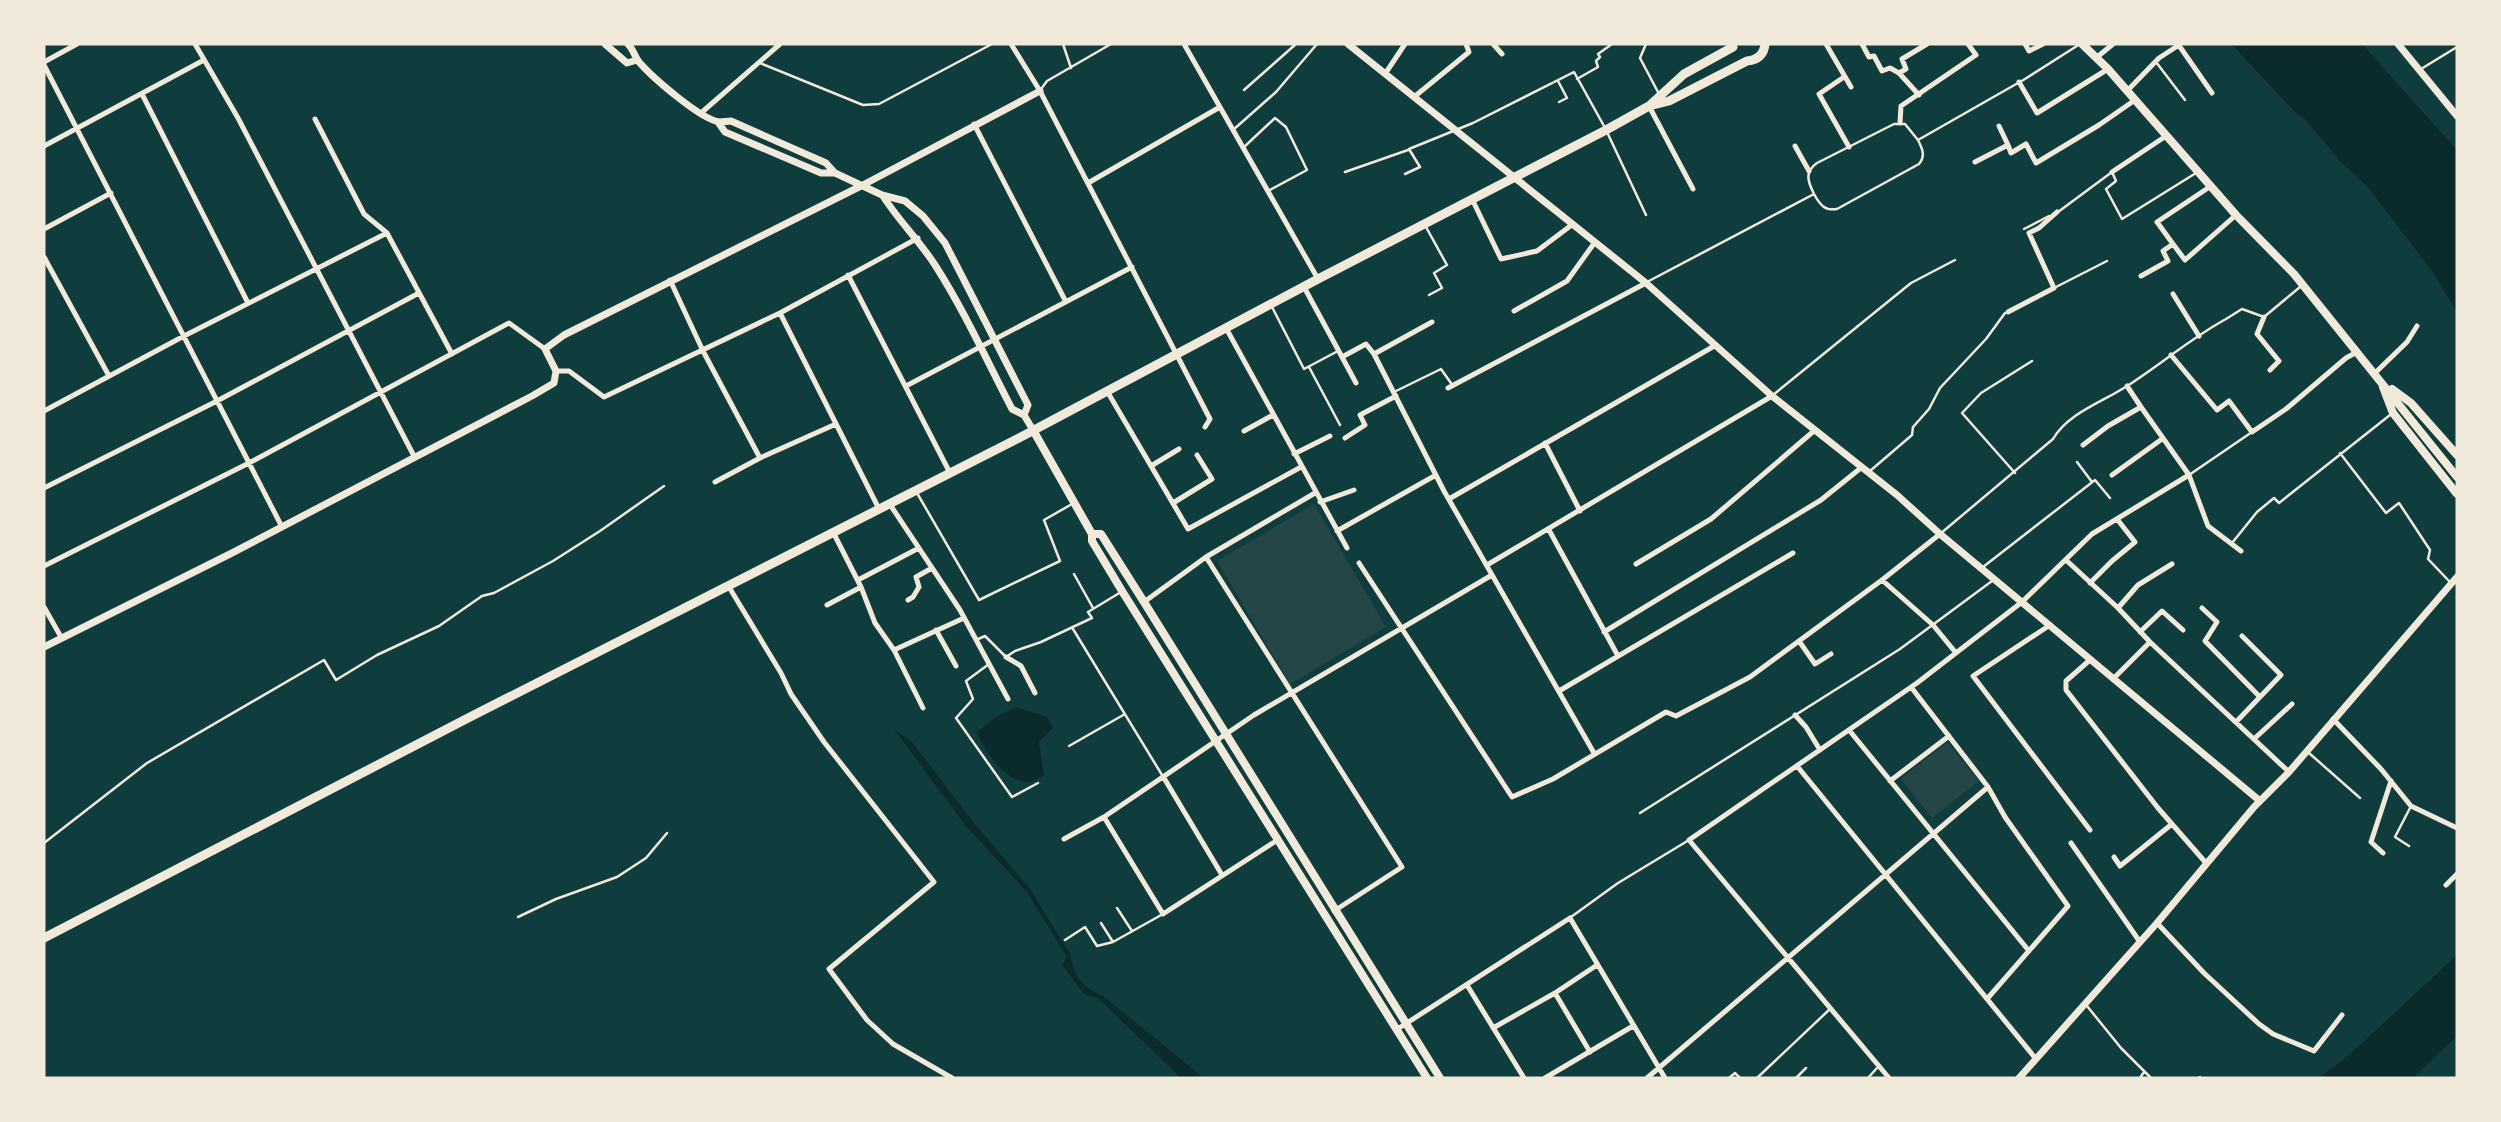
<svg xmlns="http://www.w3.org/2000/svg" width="2501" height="1122" font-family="'Space Grotesk',sans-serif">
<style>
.green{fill:#244646}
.water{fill:#0a2a2b}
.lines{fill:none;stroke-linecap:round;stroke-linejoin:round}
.service{stroke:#f1e9da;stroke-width:2.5}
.minor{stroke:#f1e9da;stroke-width:5}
.tertiary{stroke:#f1e9da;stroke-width:7}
.secondary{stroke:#f1e9da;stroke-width:8}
.primary{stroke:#f1e9da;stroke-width:9}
</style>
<rect width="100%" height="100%" fill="#0f3d3e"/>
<path class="green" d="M1314,504L1386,627L1290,684L1217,561Z
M1947,742L1979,781L1932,818L1901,779Z"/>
<path class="water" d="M2231,44H2362L2457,150V312L2432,271L2367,186L2340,161L2305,119L2297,114Z
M1016,707L1047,717L1053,728L1039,742L1044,775C1039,778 1034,782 1028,782C1006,782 984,752 977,732L994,718Z
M894,729L912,742L975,824L1030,889L1070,954C1074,978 1083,987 1103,996L1204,1078H1181L1098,998L1084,994L1062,965L1067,957L1027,892L965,825Z
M2457,955V1036L2413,1078H2319L2349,1055Z"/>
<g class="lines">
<path class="service" d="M1063,44L1071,68
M1646,44L1640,58L1659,94
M2156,62L2185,100
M760,63L863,105L879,104L992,44
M2421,69L2457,47
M1577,79L1598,67L1596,61L1600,57L1598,54L1612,44
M1558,81L1567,98L1559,102
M1041,89L1047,81L1111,44
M1244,90L1296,44
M1233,130L1276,92L1317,44
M1607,132L1646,215
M1243,148L1275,118L1286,127L1307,170L1268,191
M1345,172L1408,150
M1405,174L1420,167L1409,149L1473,123L1574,72L1604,126
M1814,194C1820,205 1825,211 1837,209L1919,164C1926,156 1922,148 1918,140
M2058,212L2112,172L2116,181L2106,189L2122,219L2196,173
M1426,227L1447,265L1434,273L1442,288L1429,295
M2024,229L2049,216
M1647,282L1814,194C1808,182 1804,172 1817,163L1894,124H1905L1918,140L2025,79L2080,44
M2054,288L2107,261
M1272,307L1304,369L1338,351
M1309,367L1340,425
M1394,392L1441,369L1453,386
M1773,395L1911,283L1955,260
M2340,453L2386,513L2399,503L2430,550L2428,559L2449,581
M2077,462L2092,482
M1870,471L1912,435L1913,427L1929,409L1940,388L1986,339L2005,313
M2015,473L1962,413L1981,393L2032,361
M2189,475L2252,432
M917,493L979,600L1060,561L1044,520L1072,504
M1940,534L2053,439C2068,413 2103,402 2127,386C2160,365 2191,338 2226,319L2242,309L2264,317L2300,287
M2232,543L2257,512L2274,498L2279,503L2390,415
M1983,567L2095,480L2110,498
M1074,574L1093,608
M1073,629L1162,775
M976,640L985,636L1006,657L1015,651L1041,642L1092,618L1088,612L1121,592
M989,664L966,681L973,699L956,718L1012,797L1038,783
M1069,746L1125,714
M2309,753L2360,798
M1640,813L1900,649L1992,581
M44,843L147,763L324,660L336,680L377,655L439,626L482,596L494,593L553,561L600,531L664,486
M2409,846L2395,837L2411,806
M1117,908L1132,931
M518,917L556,899L617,877L646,858L667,833
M1571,917L1618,883L1689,840
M1101,923L1113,942
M1065,940L1085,927L1097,946L1113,942L1163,914
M2087,1006L2121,1048L2151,1078
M1729,1078L1735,1073L1740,1078
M1757,1078L1830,1009
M1796,1078L1806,1068
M1868,1078L1877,1068
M2140,1078L2144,1072
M2198,1078L2200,1077"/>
<path class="minor" d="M195,44L238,118L415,458
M1011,44L1040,91L1210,419L1205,427
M1184,44L1318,279
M1493,44L1502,54
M1826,44L1851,87
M1862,44L1869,57L1874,56L1882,71L1890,68L1899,73L1919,95
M2025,44L2029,51L2043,44
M2178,44L2212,93
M2096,58L2113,44
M44,62L77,44
M44,65L282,527
M1899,73L1906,69L1902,59L1927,44
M1385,74L1405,44
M1844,77L1819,94L1849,147
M2019,82L2037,113L2108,69
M2127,91L2159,58L2179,45
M142,94L248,303
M1414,97L1469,52L1466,44
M1649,106L1693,189
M701,113L780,44
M315,119L364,214L387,233L452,354
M1900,123L1901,106L1976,55L1968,44
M974,124L1066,302
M1999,126L2008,145
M44,146L204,60
M1795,146L1809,171
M1975,162L2008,145L2011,153L2026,144L2036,163L2099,125L2135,100
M2112,172L2166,136
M1088,183L1220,107
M1472,199L1501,259L1537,251L1573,224
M44,229L111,193
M2173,244L2185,260L2236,215
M44,257L109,376
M848,275L950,473
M2141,276L2168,261L2163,251L2173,244L2157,222L2211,186
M670,280L703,351L760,458L836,424
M1304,287L1342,357L1366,344L1374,354L1444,491L1594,753
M2173,294L2199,336
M1514,311L1567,281L1595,242
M2008,312L2054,288L2029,233L2039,228L2057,212
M780,313L879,509
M2264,317L2257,334L2279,361L2270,370
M1226,328L1347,548
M1374,354L1432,322
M2171,355L2217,410L2229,401L2252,432L2286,409L2346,358L2357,352
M1342,357L1356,383
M556,371H569L604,397L780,313L918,238
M2375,373L2407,342L2417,326
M906,386L1132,267
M1448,388L1646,283
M1107,391L1188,529L1301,467
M2141,407L2189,475L2208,526L2241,551
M44,411L184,336L387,233
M1244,431L1273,415
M1345,438L1365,425L1360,415L1396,396
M1545,443L1580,511
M2083,445L2108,426L2141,407L2127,386
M1294,454L1330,436
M1151,466L1179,449
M2112,475L2162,439
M715,482L760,458
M44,488L217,401L419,293
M1449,499L1716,345
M1320,502L1354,490
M889,503L960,610L1008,699
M1173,503L1212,479L1197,455
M1549,530L1618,656
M1337,531L1436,475
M833,532L861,587L875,623L894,650L923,708
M1206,557L1402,867L1334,911
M2066,560L2118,608L2150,642L2114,678
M1359,563L1512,797L1553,779L1666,712L1676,716L1750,677L1882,580L1940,534
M1636,564L1711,519L1815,430
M1487,565L1772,396
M44,566L249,463L509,323L545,349
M858,580L919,548
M1882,580L1933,625L1956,653
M2090,583L2112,561L2135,542L2117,519
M729,587L781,673L791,694L824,742L934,882L829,969L867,1020L893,1044L952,1078
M908,600L913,597L919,587L916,577L932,568
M1144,602L1206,557L1315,493
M827,605L861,587
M44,607L61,637
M2118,608L2138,585L2172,564
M2202,608L2217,622L2205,641L2260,697
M2050,625L1973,676L2090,830
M936,630L956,666
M1604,632L1821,500L1862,467
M2140,632L2162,611L2183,630
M1799,641L1815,664L1831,654
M2150,642L2289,772
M894,650L964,618
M1006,657L1021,666L1035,693
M2091,659L2066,681V690L2158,808L2206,863
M1911,687L1988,787L2005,817L2068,906L1987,999
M1559,691L1793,553
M1795,715L1806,727L1820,750
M2333,719L2381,769L2411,806L2457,828
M2236,722L2281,675L2242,636
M1849,730L2029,951
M2254,739L2292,704
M1797,766L2036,1059
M1164,778L1222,875
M1890,781L1949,736
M1104,817L1163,914L1276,841
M1064,839L1104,817L1254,715L1492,575
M2071,843L2140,942
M2383,853L2371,842L2391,781
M2114,857L2120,866L2172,824
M2446,885L2457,874
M2157,923L2204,973L2259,1024L2273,1034L2314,1051L2342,1015
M1467,985L1524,1078
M1555,993L1590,1052
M1493,1028L1555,993L1597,965
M1396,1030L1570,918L1665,1078
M1545,1078L1633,1026
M1647,1078L1988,787
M1889,1078L1689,840L1917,683L2022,602L2092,534L2189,475"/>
<path class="tertiary" d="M605,44L627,63L637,60
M628,44C634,50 634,56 639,62C652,77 701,120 720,122C723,122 727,121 731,121L826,163L835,173
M1348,44L1646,283L1772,396L1897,495L1940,534L2260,801
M2398,44L2457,116
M718,122L725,132L821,173H835L882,195L905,201L923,216L945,243L1028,405L1024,415
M883,196C898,220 919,240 935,265C964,310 987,361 1012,409L1024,415L1033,430
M44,647L232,553L532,396L554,383L556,371L545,349L564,335L863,185L1040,91
M2019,1078L2157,923L2254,807L2289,772L2457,577"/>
<path class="secondary" d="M2082,44L2108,69L2236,215L2294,274L2457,477
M2383,387L2393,413L2457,494
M2392,389L2411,403L2457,455
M1033,430L1092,534V541L1122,591L1427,1078
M1092,534H1101L1144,602L1440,1078"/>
<path class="primary" d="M1649,106L1669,101L1747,61C1758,60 1764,54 1765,44
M44,938L470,717L1019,438L1318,279L1606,130L1649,106L1684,74L1733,47"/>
</g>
<rect width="2501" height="1122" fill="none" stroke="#f1e9da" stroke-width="91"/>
</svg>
